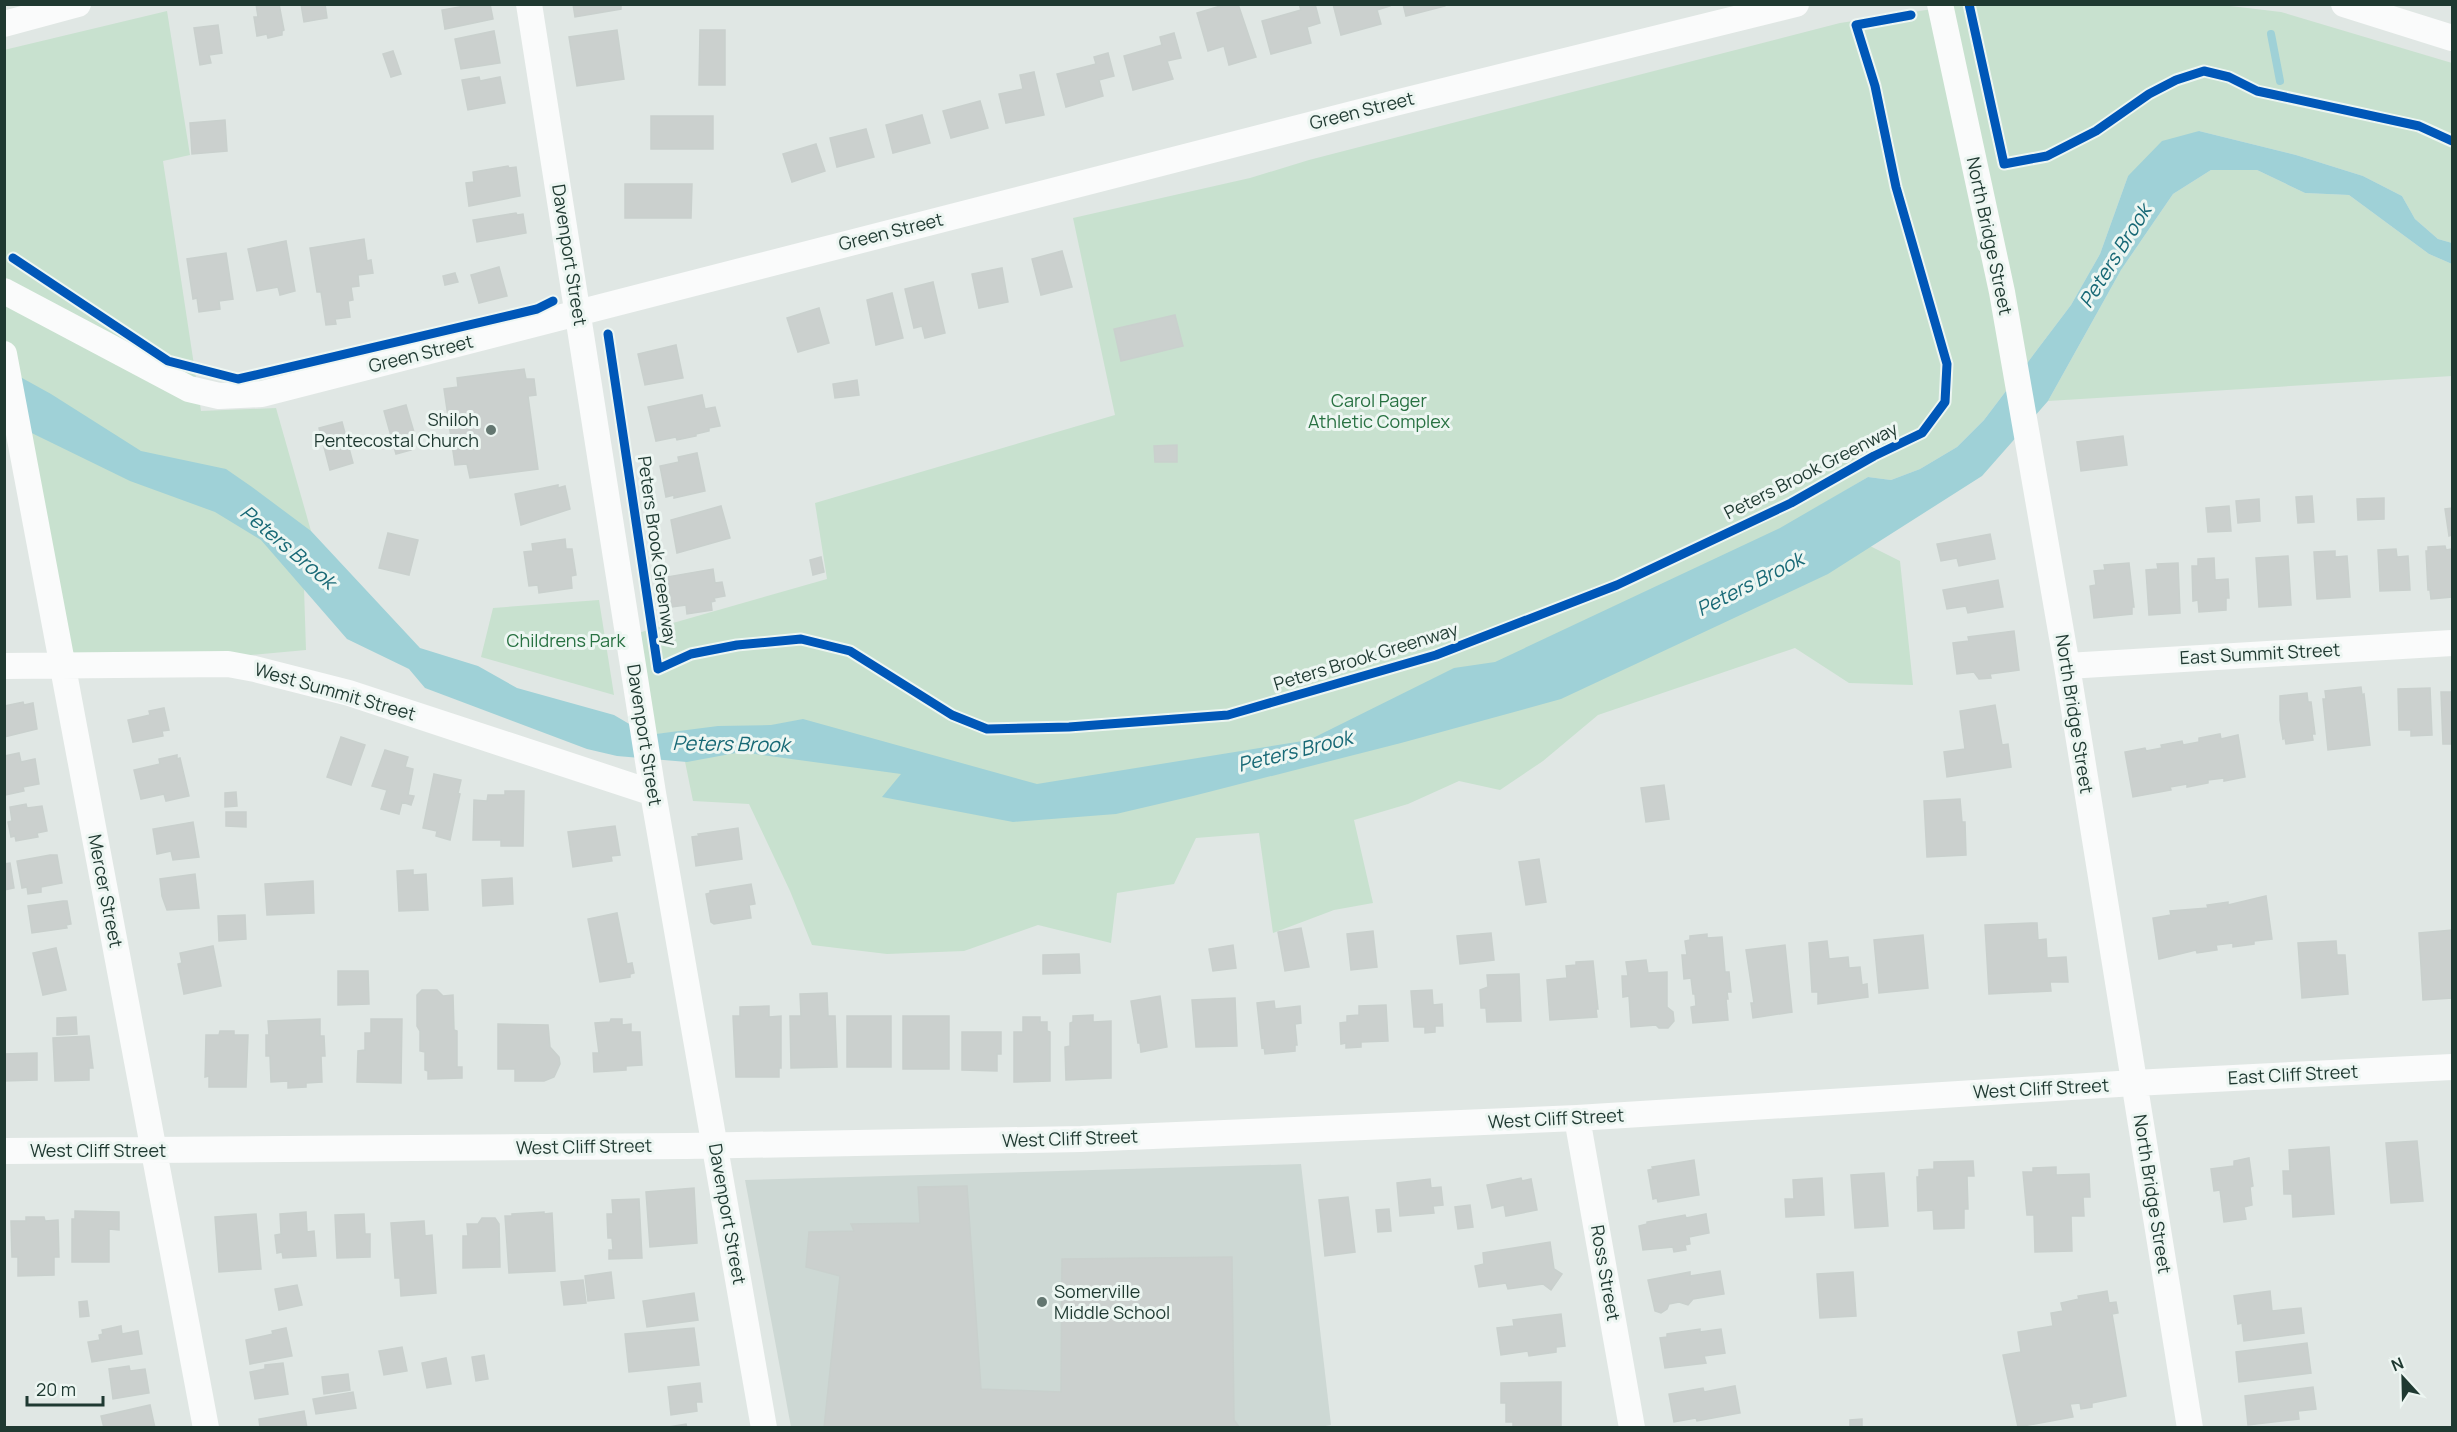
<svg xmlns="http://www.w3.org/2000/svg" width="2457" height="1432" font-family="Manrope,sans-serif">
<style>
.built{fill:#cdd8d4}
.green{fill:#c8e1cf}
.water{fill:#9fd1d7}
.lines{fill:none;stroke-linecap:round;stroke-linejoin:round}
.stream{stroke:#9fd1d7;stroke-width:8}
.building{fill:#cbd0ce;stroke:#c9d0cd;stroke-width:1.5}
.minor{stroke:#fafbfb;stroke-width:26}
.cycleway-casing{stroke:#edf6f2;stroke-width:13}
.cycleway{stroke:#0057b8;stroke-width:9}
.poi-dot{fill:#637670;stroke:#edf6f2;stroke-width:2}
.labels{text-anchor:middle;stroke-width:6;stroke-linejoin:round;paint-order:stroke}
.street-label{font-size:18px;fill:#1f3931;stroke:#edf6f2}
.park-label{font-size:18px;fill:#287142;stroke:#edf6f2}
.poi-label{font-size:18px;fill:#1f3931;stroke:#edf6f2;text-anchor:end}
.water-label{font-size:20px;font-style:italic;fill:#186976;stroke:#edf6f2}
</style>
<rect width="100%" height="100%" fill="#e0e7e4"/>
<path class="built" d="M1301,1164L1331,1425L1314,1428L791,1427L745,1180Z"/>
<path class="green" d="M1959,5H2222L2281,12L2452,63V243L2438,239L2415,219L2402,196L2363,176L2296,155L2199,131L2128,176L2100,254L2071,305L1984,420L1957,447L1920,469L1891,480L1868,477L1806,514L1900,561L1913,685L1849,683L1795,648L1598,715L1543,761L1500,790L1459,781L1408,804L1354,820L1373,903L1334,910L1273,933L1259,833L1196,838L1174,884L1117,893L1111,943L1038,925L964,951L887,954L812,945L790,891L749,804L693,801L679,732L648,735L631,635L827,579L815,503L1115,415L1073,218L1250,178L1309,160L1840,23Z
M167,11L190,155L163,161L201,411L276,408L311,531L304,588L306,650L65,672L16,431H5L4,50Z
M2211,170H2257L2305,193L2349,195L2429,254L2452,264V376L2048,401L2121,270L2173,194Z
M599,600L614,695L481,657L493,608Z"/>
<path class="water" d="M2199,131L2296,155L2363,176L2402,196L2415,219L2438,239L2452,243V264L2429,254L2349,195L2305,193L2257,170H2211L2173,194L2121,270L2048,401L1982,476L1828,574L1561,699L1401,743L1193,796L1116,814L1013,822L882,797L901,774L741,752L687,762L617,756L587,749L425,688L409,669L347,639L261,540L215,512L130,481L5,420L4,368L51,394L141,451L226,469L252,487L311,531L420,648L478,666L517,688L614,715L648,735L718,726L771,725L803,719L1037,784L1309,740L1454,668L1495,662L1780,528L1868,477L1891,480L1920,469L1957,447L1984,420L2071,305L2100,254L2128,176L2162,141Z"/>
<g class="lines">
<path class="stream" d="M2271,34L2280,81"/>
</g>
<path class="building" d="M256,4H279L284,30L282,31V35L268,38L267,34L257,36L254,17H258Z
M301,4H325L327,18L304,22Z
M476,4H490L493,19L445,29L442,10Z
M573,4H621V9L575,17Z
M1227,4H1238L1256,57L1229,65L1224,46L1208,51L1197,13Z
M1299,4H1315L1320,23L1307,27L1311,43L1271,54L1262,21L1301,10Z
M1333,4H1390V6L1377,10L1381,24L1341,35Z
M1403,4H1445V6L1406,16Z
M218,25L222,53L209,55L211,63L200,65L194,28Z
M617,30L624,79L577,86L569,37Z
M700,30H725V85H699Z
M494,31L500,63L461,69L455,39Z
M1174,33L1181,58L1167,61L1173,79L1133,90L1124,56L1162,45L1160,37Z
M393,51L401,74L391,77L383,54Z
M1108,53L1114,76L1099,80L1103,96L1066,107L1057,74L1096,64L1094,57Z
M1034,72L1044,115L1006,123L999,94L1023,89L1020,75Z
M479,77L480,81L500,77L505,103L468,110L462,80Z
M980,101L988,128L951,138L943,111Z
M922,115L930,143L893,153L886,125Z
M651,116H713V149H651Z
M225,120L227,151L192,154L190,123Z
M866,129L874,157L837,167L830,138Z
M816,144L825,171L792,182L783,154Z
M508,166L509,168L516,167L520,196L469,206L466,183L474,182L473,172Z
M625,184H692L691,218H625Z
M516,213L517,215L523,214L526,233L477,242L473,220Z
M364,239L367,261L371,260L373,273L358,275L359,286L351,287L353,300L348,301L350,317L335,319L336,324L326,325L321,292H317L310,248Z
M286,241L295,291L280,295L278,287L257,291L248,249Z
M1062,251L1072,287L1041,295L1032,259Z
M226,253L233,299L219,301L220,309L199,312L197,298L193,299L187,259Z
M499,267L507,296L479,303L471,275Z
M1002,268L1008,302L979,308L972,274Z
M455,273L458,282L445,285L443,276Z
M933,282L945,333L925,338L922,326L914,328L905,289Z
M892,293L903,338L876,345L867,300Z
M819,308L829,343L798,352L787,318Z
M1175,315L1183,346L1121,361L1114,329Z
M676,345L683,378L645,385L638,354Z
M524,369L526,379H534L536,395L528,396L538,469L470,478L467,464L455,465L444,389L458,387L457,378Z
M857,380L859,395L835,398L833,384Z
M702,395L705,409L715,407L720,426L709,428V431L696,434V436L677,440L676,437L656,441L648,407Z
M406,405L416,439L408,441L411,450L396,454L384,411Z
M342,422L353,463L330,470L319,428Z
M2123,436L2127,465L2081,471L2077,442Z
M1177,445V462H1155L1154,446Z
M697,453L705,491L674,498V495L666,497L660,466L679,462L678,457Z
M558,485V488L565,486L570,509L521,525L515,494Z
M2312,496L2314,522L2298,523L2296,497Z
M2384,498V519L2358,520L2357,499Z
M2259,499L2260,521L2238,523L2236,501Z
M721,506L730,538L677,553L671,520Z
M2229,506L2231,531L2208,532L2206,508Z
M2452,508V535L2449,536L2445,509Z
M388,533L418,540L409,575L379,568Z
M1990,534L1995,559L1959,566L1957,558L1941,561L1937,544Z
M565,539L566,549H572L576,575L571,576L572,588L539,593L538,585L529,586L524,552L533,551L532,544Z
M2445,546L2446,550L2452,549V597L2431,599L2430,590H2428L2426,551H2428V547Z
M2396,549L2397,557L2408,556L2410,590L2380,591L2378,550Z
M2335,551V557L2347,556L2350,597L2317,599L2314,552Z
M2288,556L2291,605L2259,607L2256,558Z
M821,557L824,572L813,575L810,560Z
M2214,558L2215,580L2228,579L2229,598H2226V610L2199,612L2198,600L2193,601L2192,566H2198V559Z
M2129,563L2134,607H2132V614L2094,618L2090,586L2096,585L2094,571L2105,570L2104,565Z
M2178,563L2180,613L2149,615L2146,570L2158,569L2157,564Z
M713,569L715,583L722,582L725,596L714,598L715,601L711,602L712,610L687,614L686,605L672,607L667,577Z
M1998,580L2003,607L1968,613L1966,606L1947,609L1943,590Z
M2014,631L2019,670L1990,674L1991,678L1979,679L1974,672L1957,674L1953,643L1969,641L1968,637Z
M2361,687L2362,695L2364,694L2370,745L2328,750L2323,699H2326L2325,691Z
M2430,688L2432,735L2411,736V730H2399L2398,689Z
M2441,692H2452V744H2443Z
M2307,693L2308,702H2311L2315,734H2312L2313,740L2286,744L2285,738L2283,739L2280,720V696Z
M23,702L24,705L33,703L37,729L4,737V706Z
M1995,705L2002,745L2008,744L2011,767L1947,777L1944,752L1965,749L1960,711Z
M164,708L169,730L162,731L163,736L133,742L128,720L150,715L149,711Z
M2220,734L2221,739L2238,735L2245,777L2224,781V778L2208,780V783L2187,787V784L2170,787L2171,790L2133,797L2125,752L2145,748L2146,751L2162,748L2161,745L2182,741L2183,745L2199,742V738Z
M341,737L365,745L351,785L327,777Z
M385,750L408,757L405,767L413,769L408,795L414,796L411,805L402,802L399,814L381,809L387,790L372,786Z
M19,753L21,762L35,759L39,784L23,787L24,791L5,795L4,756Z
M177,755V759L180,758L189,796L166,801L164,794L141,799L134,770L160,764L159,759Z
M434,774L461,780L458,793L460,794L450,840L436,836L437,831L423,828Z
M1664,785L1669,819L1646,822L1641,788Z
M505,791H524L523,846H501V840H473L474,800L487,801L488,795H505Z
M236,792L237,806L225,807V793Z
M1960,799L1962,822H1965L1966,855L1927,857L1924,801Z
M26,804L27,808L42,806L47,831L37,833L38,837L16,841L15,836L11,837L8,822L12,821L10,807Z
M226,812H246V827L226,826Z
M193,822L199,857L173,860L171,851L157,854L153,829Z
M615,826L620,855L611,856L612,861L573,867L568,832Z
M738,828L742,859L696,866L692,837L699,836L698,834Z
M50,855H57L62,883L41,887V892L28,894L27,887L22,888L17,861Z
M1539,859L1546,902L1526,905L1519,862Z
M10,863L14,888L4,890V864Z
M413,870V875L426,874L428,910L399,911L397,871Z
M195,874L199,908L167,910L162,896L160,879Z
M512,878L513,904L483,906L482,880Z
M313,881L314,913L267,915L265,884Z
M751,884L755,904L749,905L751,918L714,924L711,922L706,894L710,893V891Z
M2266,896L2272,939L2254,941V944L2233,947V943L2216,945L2217,950L2197,953L2196,950L2159,959L2153,918L2171,915L2170,911L2208,908L2207,905L2228,902V905Z
M63,901H67L71,924L66,925L67,928L32,933L28,906Z
M617,913L627,964L632,963L634,973L630,974V977L600,982L588,919Z
M245,915L246,939L219,941L218,916Z
M2031,923H2037L2038,940L2046,939L2047,958L2066,957L2068,982H2050L2051,991L1989,994L1985,925Z
M1301,928L1309,967L1285,971L1278,932Z
M2452,930V998L2423,1000L2419,933Z
M1373,931L1377,967L1351,970L1347,934Z
M1491,933L1494,960L1460,964L1457,936Z
M1707,934V938L1722,937L1725,972H1729L1731,992H1727L1728,999H1726L1728,1020L1693,1023L1691,1007L1696,1006L1695,994H1693L1691,978L1684,979L1682,955H1687L1685,941L1690,940V936Z
M1923,935L1928,988L1879,993L1874,940Z
M1827,941L1829,959L1848,957L1849,968L1860,967L1862,985L1867,984L1868,997L1818,1004V992H1812L1809,943Z
M2336,941L2337,955H2345L2348,994L2302,998L2298,943Z
M1233,945L1236,968L1213,971L1209,949Z
M1785,945L1792,1012L1753,1018L1751,1003H1754L1746,950Z
M213,946L221,986L184,994L178,964L182,963L180,953Z
M56,948L66,990L43,995L33,953Z
M1079,954L1080,973L1043,974V955Z
M1646,960L1648,973L1667,972V1007L1673,1012L1674,1021L1668,1028H1659L1656,1025L1631,1027L1629,996L1623,997L1622,976H1628L1626,962Z
M1593,961L1598,1009H1596L1597,1017L1550,1020L1547,980L1567,978L1566,966L1576,965V962Z
M338,971H368L369,1004L338,1005Z
M1519,974L1521,1021L1487,1022L1486,1008H1481L1480,990L1488,987L1487,975Z
M422,990H437L443,996L453,995L454,1030L457,1031V1067H462V1078L428,1079V1071L425,1070V1052L420,1051V1031L417,1026V995Z
M1432,990L1433,1005L1442,1004L1443,1026H1435V1032L1425,1033V1027H1414L1411,991Z
M827,993L828,1016H835L837,1067L791,1068L790,1016H801L800,994Z
M1160,996L1167,1047L1141,1052L1140,1043H1138L1131,1001Z
M1235,998L1237,1046L1196,1047L1192,1000Z
M1274,1001L1275,1009L1300,1006L1301,1023L1295,1024L1297,1045H1295V1051L1265,1054L1264,1047L1262,1048L1257,1003Z
M1386,1005L1388,1041L1361,1042V1047L1346,1048V1043L1341,1044L1340,1023L1347,1022V1016L1359,1015V1006Z
M769,1006V1017L781,1016V1068H779V1077H736L733,1016H740V1007Z
M1093,1015V1022L1111,1021V1078L1066,1080L1065,1047L1070,1046V1023L1073,1022V1016Z
M847,1016H891V1067H847Z
M903,1016H949V1069H903Z
M76,1017L77,1034L57,1035V1018Z
M1023,1017H1040V1022H1047V1031L1050,1032V1081L1014,1082V1032H1023Z
M320,1019V1036H324L325,1056H321L322,1082L306,1083V1087L288,1088V1081L271,1082L270,1056H266V1035H269L268,1021Z
M371,1019H402L401,1083L357,1082L358,1051L365,1050V1033H371Z
M611,1019H622V1025L631,1024V1032H640L642,1065L626,1066V1070L594,1072L593,1053H599L595,1023L610,1022Z
M498,1024L548,1025L550,1047L559,1057L560,1064L554,1077L544,1081H515V1069H498Z
M220,1031H234V1035H248L246,1087H209V1076L205,1077L206,1035H219Z
M962,1032H1001V1054H997V1071L962,1070Z
M89,1036L93,1068H89V1080L55,1081L53,1038Z
M37,1053V1080L4,1081V1054Z
M2417,1141L2423,1201L2391,1203L2386,1143Z
M2329,1147L2334,1214L2293,1217L2292,1194H2284L2283,1171H2290L2289,1150Z
M2249,1158L2253,1186L2250,1187L2252,1205L2244,1207L2246,1219L2224,1222L2220,1190L2214,1191L2211,1169L2234,1166V1161Z
M1694,1160L1699,1195L1658,1202L1657,1198L1653,1199L1648,1170L1653,1169L1652,1167Z
M1973,1161L1974,1176H1967L1968,1209H1964V1228L1934,1229L1933,1210L1918,1211L1917,1177H1919V1170L1934,1169V1162Z
M2056,1167V1175L2089,1174L2090,1197H2083L2084,1216H2071L2072,1251L2035,1252L2034,1215H2027L2023,1172H2033V1168Z
M1884,1173L1888,1226L1855,1228L1851,1175Z
M1521,1178L1522,1181L1531,1179L1537,1210L1506,1216L1504,1205L1492,1208L1487,1185Z
M1822,1178L1824,1215L1786,1217L1785,1199H1794L1793,1180Z
M1430,1179L1431,1188L1441,1187L1443,1205L1433,1206L1434,1213L1400,1216L1397,1183Z
M967,1186L981,1389L1061,1392L1062,1259L1232,1257L1234,1420L1240,1428H824L840,1276L806,1267L809,1232L854,1231L851,1224L920,1223L918,1187Z
M694,1188L697,1243L650,1247L646,1192Z
M1348,1197L1355,1252L1325,1256L1319,1200Z
M639,1199L642,1258L609,1259V1250H613L612,1238H608L607,1214H613L612,1200Z
M1470,1205L1473,1227L1458,1229L1455,1207Z
M1389,1209L1391,1231L1378,1232L1376,1210Z
M75,1211L119,1212V1230L109,1229V1262H72V1219H75Z
M306,1212L307,1232L314,1231L316,1256L283,1258L282,1252L277,1253L275,1235L281,1234L280,1214Z
M544,1212V1214L552,1213L555,1271L509,1273L505,1216H512V1214Z
M256,1214L261,1269L219,1272L215,1217Z
M364,1214L365,1234H370V1257L337,1258L335,1215Z
M1706,1214L1709,1233L1689,1237L1690,1244L1685,1245L1686,1250L1674,1252L1673,1247L1643,1250L1639,1226L1647,1224V1222L1685,1215L1686,1218Z
M26,1217H44L45,1221L58,1220L59,1257H54V1275L18,1276V1257H12L11,1221H26Z
M482,1218H495L499,1224L500,1267L463,1268V1236H468L467,1224H478Z
M424,1221L425,1236L432,1235L436,1293L401,1296L400,1278H395L391,1223Z
M1550,1242L1554,1269L1562,1274L1551,1290L1543,1284L1508,1289L1506,1283L1479,1287L1475,1266L1484,1264L1483,1253Z
M1720,1271L1724,1294L1693,1299L1688,1305L1679,1302L1669,1304L1667,1309L1661,1313L1655,1311L1648,1280L1690,1272V1276Z
M611,1272L614,1298L588,1301L585,1276Z
M1853,1272L1856,1316L1820,1318L1817,1274Z
M583,1280L586,1303L564,1305L561,1282Z
M297,1285L302,1305L279,1310L275,1289Z
M2107,1291L2109,1303L2116,1302L2118,1313L2112,1314L2126,1396L2092,1403V1407L2081,1409L2080,1403L2070,1404L2073,1417L2018,1427L2003,1355L2021,1352L2018,1332L2053,1326L2051,1313L2063,1311L2061,1303L2079,1299L2078,1296Z
M2270,1291L2272,1311L2301,1308L2304,1333L2244,1341L2242,1323L2238,1324L2234,1296Z
M694,1293L698,1320L647,1327L643,1301Z
M87,1301L89,1316L80,1317L79,1302Z
M1561,1314L1565,1346L1556,1347V1352L1529,1356L1528,1351L1501,1355L1497,1328L1514,1326L1513,1320Z
M121,1326L122,1334L138,1331L142,1354L92,1362L88,1342L100,1340L99,1335L103,1334L102,1330Z
M286,1328L292,1356L250,1364L246,1340L273,1334L272,1331Z
M694,1328L699,1365L629,1372L625,1334Z
M1700,1329V1332L1721,1329L1725,1353L1704,1356L1706,1363L1665,1368L1660,1338L1667,1337V1334Z
M2307,1343L2311,1373L2239,1382L2236,1352Z
M402,1347L407,1371L384,1375L379,1351Z
M484,1355L488,1379L476,1381L472,1357Z
M446,1358L451,1384L427,1388L422,1363Z
M283,1363L288,1394L255,1399L250,1372L265,1369V1365Z
M129,1366L130,1371L145,1369L149,1393L113,1399L109,1369Z
M348,1374L350,1390L324,1394L322,1377Z
M1561,1382V1428H1513V1422H1506V1403H1501V1383Z
M700,1383L702,1402H696L697,1411L671,1415L668,1387Z
M1735,1386L1740,1413L1697,1421L1696,1418L1674,1422L1669,1394L1703,1388L1704,1392Z
M2313,1387L2316,1409L2298,1411L2299,1419L2248,1425L2245,1396Z
M353,1392L356,1408L316,1414L313,1399Z
M150,1405L155,1428H104L101,1416Z
M304,1411L307,1428H260L259,1419Z
M1862,1419V1428H1850V1420Z
M686,1424L687,1428H669V1427Z"/>
<g class="lines">
<path class="minor" d="M529,4L653,793L764,1428
M1940,4L2002,292L2067,666L2190,1428
M2344,4L2452,38
M4,24L78,4
M4,291L189,389L219,396L262,394L1395,103L1796,4
M4,354L206,1428
M4,666L228,664L255,669L349,693L653,793
M2067,666L2452,643
M1577,1118L1632,1428
M4,1151L686,1146L1081,1139L1577,1118L2134,1083L2452,1067"/>
<g class="cycleway-casing">
<path id="cycleway" d="M1969,4L2004,164L2047,156L2096,131L2149,94L2176,80L2204,71L2229,77L2257,91L2419,126L2452,141
M13,258L168,361L238,379L537,309L553,301
M608,334L658,669L691,654L737,645L801,639L850,651L952,715L987,729L1069,727L1228,715L1436,655L1617,585L1791,503L1874,456L1922,433L1945,402L1947,364L1896,187L1875,86L1856,25L1911,15"/>
</g>
<use href="#cycleway" class="cycleway"/>
</g>
<g class="poi-dot">
<circle cx="491" cy="430" r="6"/>
<circle cx="1042" cy="1302" r="6"/>
</g>
<g class="labels">
<g class="street-label">
<text transform="translate(1362 111) rotate(-14)" y="6">Green Street</text>
<text transform="translate(891 232) rotate(-14)" y="6">Green Street</text>
<text transform="translate(1989 236) rotate(78)" y="6">North Bridge Street</text>
<text transform="translate(569 255) rotate(81)" y="6">Davenport Street</text>
<text transform="translate(421 354) rotate(-14)" y="6">Green Street</text>
<text transform="translate(1811 471) rotate(-27)" y="6">Peters Brook Greenway</text>
<text transform="translate(657 551) rotate(82)" y="6">Peters Brook Greenway</text>
<text transform="translate(2260 654) rotate(-3)" y="6">East Summit Street</text>
<text transform="translate(1366 657) rotate(-17)" y="6">Peters Brook Greenway</text>
<text transform="translate(335 692) rotate(16)" y="6">West Summit Street</text>
<text transform="translate(2074 714) rotate(81)" y="6">North Bridge Street</text>
<text transform="translate(644 735) rotate(81)" y="6">Davenport Street</text>
<text transform="translate(105 891) rotate(79)" y="6">Mercer Street</text>
<text transform="translate(2293 1075) rotate(-3)" y="6">East Cliff Street</text>
<text transform="translate(2041 1089) rotate(-3)" y="6">West Cliff Street</text>
<text transform="translate(1556 1119) rotate(-3)" y="6">West Cliff Street</text>
<text transform="translate(1070 1139) rotate(-2)" y="6">West Cliff Street</text>
<text transform="translate(584 1147) rotate(-1)" y="6">West Cliff Street</text>
<text x="98" y="1157">West Cliff Street</text>
<text transform="translate(2152 1194) rotate(81)" y="6">North Bridge Street</text>
<text transform="translate(727 1214) rotate(80)" y="6">Davenport Street</text>
<text transform="translate(1605 1273) rotate(80)" y="6">Ross Street</text>
</g>
<g class="park-label">
<text x="1379" y="407">Carol Pager<tspan x="1379" dy="21">Athletic Complex</tspan></text>
<text x="566" y="647">Childrens Park</text>
</g>
<g class="poi-label">
<text x="479" y="426">Shiloh<tspan x="479" dy="21">Pentecostal Church</tspan></text>
<text x="1054" y="1298" text-anchor="start">Somerville<tspan x="1054" dy="21">Middle School</tspan></text>
</g>
<g class="water-label">
<text transform="translate(2115 256) rotate(-58)" y="7">Peters Brook</text>
<text transform="translate(288 547) rotate(40)" y="7">Peters Brook</text>
<text transform="translate(1750 584) rotate(-27)" y="7">Peters Brook</text>
<text transform="translate(731 744) rotate(1)" y="7">Peters Brook</text>
<text transform="translate(1295 751) rotate(-14)" y="7">Peters Brook</text>
</g>
</g>
<rect width="2457" height="1432" fill="none" stroke="#1f3931" stroke-width="12"/>
<g transform="translate(2403 1378) rotate(338)" stroke="#edf6f2" stroke-width="4.5" paint-order="stroke">
<path d="M0-4.5L10 22L0 15L-10 22Z" fill="#1f3931"/>
<text y="-9" font-size="16" font-weight="bold" text-anchor="middle" fill="#1f3931">N</text>
</g>
<path d="M27 1396v9h76v-9" fill="none" stroke="#1f3931" stroke-width="3"/>
<text x="36" y="1396" font-size="18" fill="#1f3931" stroke="#edf6f2" stroke-width="4.5" paint-order="stroke">20 m</text>
</svg>
